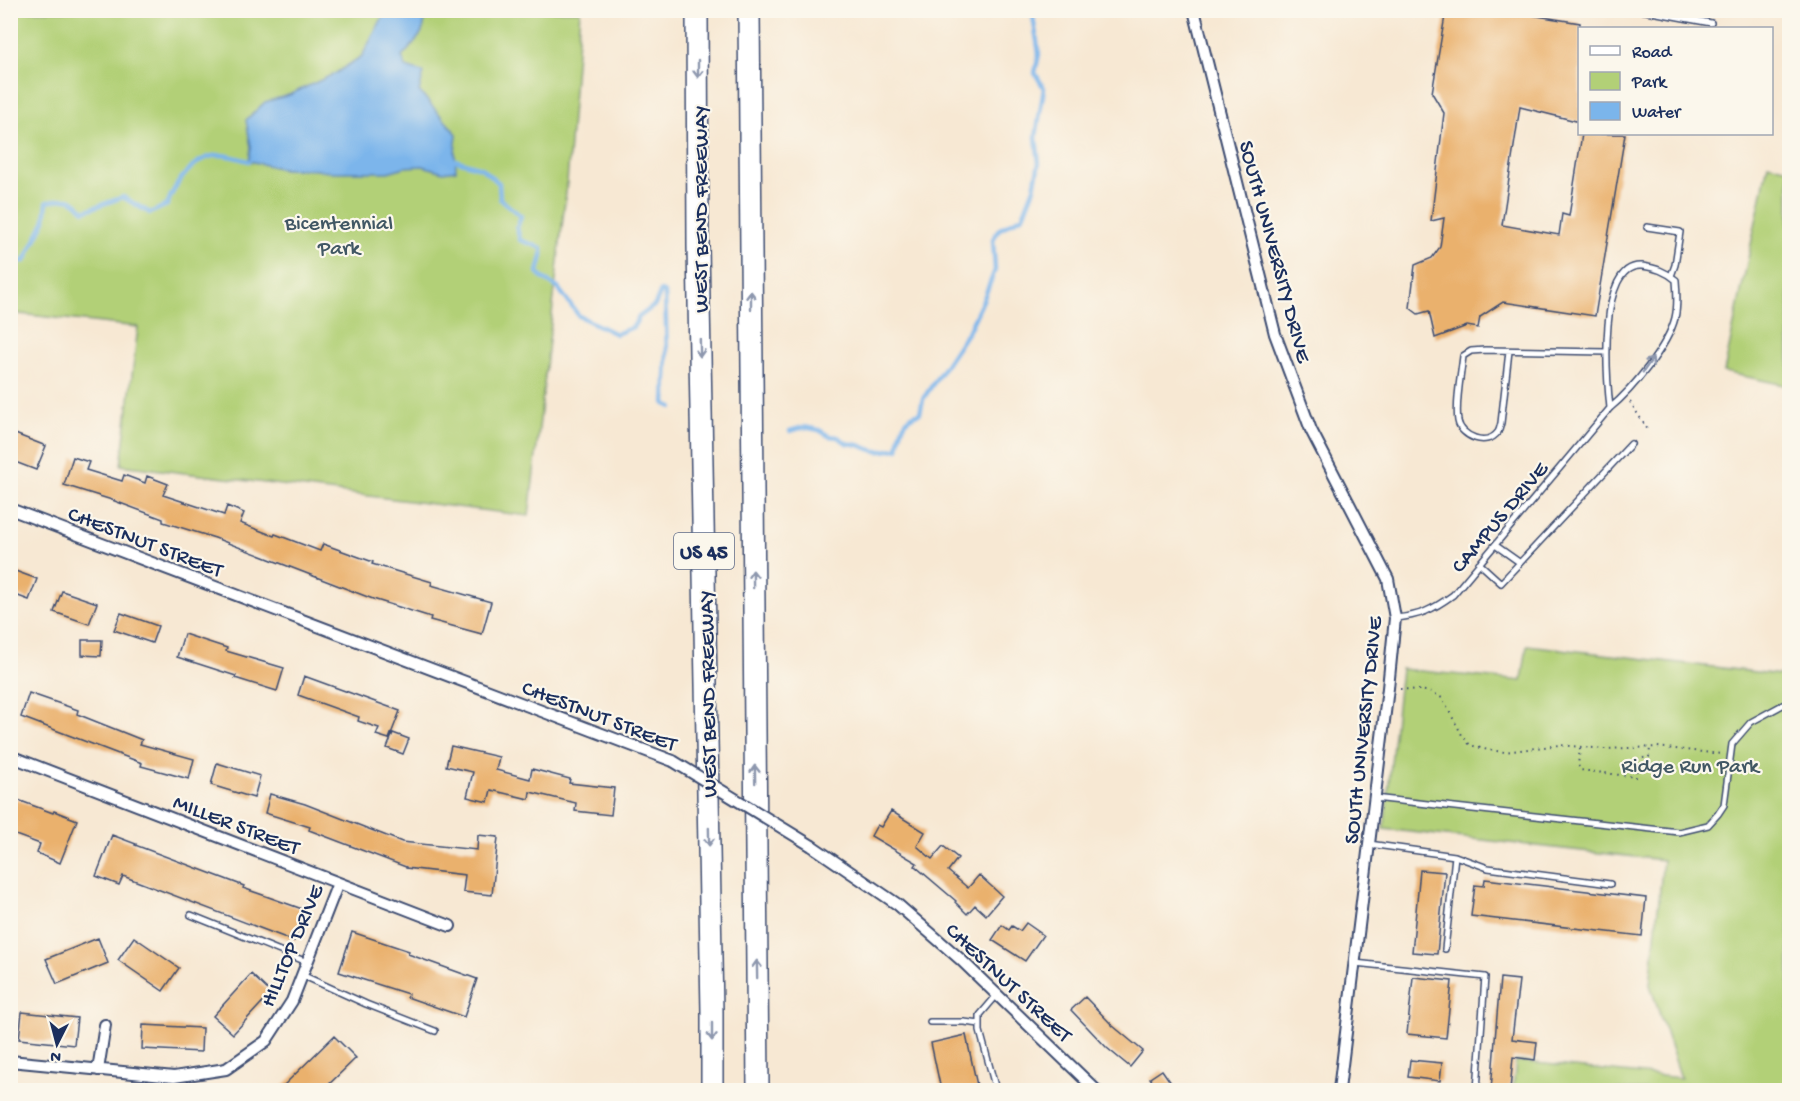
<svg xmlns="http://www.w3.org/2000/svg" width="1800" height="1101" font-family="'Gochi Hand',sans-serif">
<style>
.green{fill:#b2d077;stroke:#66806a;stroke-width:1.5}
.water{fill:#7bb5eb;stroke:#4b72a4;stroke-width:1.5}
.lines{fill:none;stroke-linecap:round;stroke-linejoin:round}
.stream{stroke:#7bb5eb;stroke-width:4.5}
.building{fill:#eab16d}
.lane-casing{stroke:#3c4b70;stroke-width:8}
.street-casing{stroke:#3c4b70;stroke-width:14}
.highway-casing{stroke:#3c4b70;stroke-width:24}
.path{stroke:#3c4b70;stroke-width:2;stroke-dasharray:1.5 4.5;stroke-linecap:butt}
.lane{stroke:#fff;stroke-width:5}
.street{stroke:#fff;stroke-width:10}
.highway{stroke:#fff;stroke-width:21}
.street-bridge-casing{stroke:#3c4b70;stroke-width:14;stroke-linecap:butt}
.street-bridge{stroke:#fff;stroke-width:10}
.oneway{stroke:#8d97ae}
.labels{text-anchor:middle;stroke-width:4.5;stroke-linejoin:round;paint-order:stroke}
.shield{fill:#fbf7ec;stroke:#5e6b89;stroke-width:1.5}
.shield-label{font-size:21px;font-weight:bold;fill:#1b2f5e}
.street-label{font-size:22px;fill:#1b2f5e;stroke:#fbf7ec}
.park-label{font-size:22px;fill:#415764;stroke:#fbf7ec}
</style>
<rect width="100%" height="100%" fill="#fbf7ec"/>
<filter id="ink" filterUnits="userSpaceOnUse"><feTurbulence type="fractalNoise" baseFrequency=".0167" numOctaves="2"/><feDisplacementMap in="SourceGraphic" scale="12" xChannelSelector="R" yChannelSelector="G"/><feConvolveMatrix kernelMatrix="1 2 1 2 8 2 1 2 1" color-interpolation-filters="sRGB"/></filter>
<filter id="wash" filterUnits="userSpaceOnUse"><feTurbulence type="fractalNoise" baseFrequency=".008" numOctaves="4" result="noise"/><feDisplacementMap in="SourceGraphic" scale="24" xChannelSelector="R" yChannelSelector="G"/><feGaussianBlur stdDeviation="1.35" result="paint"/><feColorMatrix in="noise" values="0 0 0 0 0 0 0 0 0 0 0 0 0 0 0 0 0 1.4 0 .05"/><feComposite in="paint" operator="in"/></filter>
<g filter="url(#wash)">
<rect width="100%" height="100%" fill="#f7e8d3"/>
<path class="green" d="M11,11H580L567,183L529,516L121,465L138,327L11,313Z
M1768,164L1789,169V386L1724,372Z
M1527,645L1789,676V1090H1513L1516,1061L1681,1078L1650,985L1663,860L1384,829L1401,669L1522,681Z"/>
<path class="water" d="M386,11H423C429,32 415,41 402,57L406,67L424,73L419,91L457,134L455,152L456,170L443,172L423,166L405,167L388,172H334L308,169H283L249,161L251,147L246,120L265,102L289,95L336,73L362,56Z"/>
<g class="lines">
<path class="stream" d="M455,160L481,168L499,183L500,199L521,216L517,228L520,240L542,248V256L538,272L541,277L558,288L579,316L616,334L633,327L639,317L655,305L661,291L665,293L667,352L665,404L672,407
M10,261H25L45,220L47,202C65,198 72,195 84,211L123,197L150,213L167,205C175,183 194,156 220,155C229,155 240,159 249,161
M790,431L804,427L819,430L829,436L838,437L848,444C859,442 866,450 877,451C884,452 890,449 898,449C900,433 902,417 920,413L923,399L969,330L984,298L995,270L993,240L998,230L1023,216L1034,188L1039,163L1036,137L1044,88L1035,73L1039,54L1032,10"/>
</g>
<g id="blocks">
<path class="building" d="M1446,10H1500L1580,23V122L1520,107L1502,225L1559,235L1562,214L1569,216L1582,134H1625L1595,316L1503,302L1480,317L1478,328L1467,326L1435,338L1429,311L1418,314L1410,308L1415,265L1432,258L1440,247L1444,218L1431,221L1444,113L1432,93Z
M10,432L46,446L36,470L10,460Z
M73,457L89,462L86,470L122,481L124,475L145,483L147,476L168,484L163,495L224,515L227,506L244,513L240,523L274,536L275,534L320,551L323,544L373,562L372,564L432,582L431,585L491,602L482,634L430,620L431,617L373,599L215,538L163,522V519L112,500L64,485Z
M10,569L37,579L29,600L10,593Z
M62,591L97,603L89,624L54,612Z
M121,613L158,626L152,643L114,630Z
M184,634L227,648L226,651L284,668L277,691L235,678L236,676L177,657Z
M82,640H102L101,656L82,655Z
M304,676L400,711L389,739L376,735L379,728L358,721L359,717L298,695Z
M29,693L78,710L77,714L142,740L140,744L194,759L189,779L141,766L142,763L21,717Z
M393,733L409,739L403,754L387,748Z
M451,746L499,757L496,770L530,779L532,769L570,779L569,783L614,788L611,815L575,811L576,803L530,792L529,799L491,790L488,802L467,797L473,772L446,766Z
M217,763L260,776L254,798L211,785Z
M270,794L305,804L402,842L477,850L478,835L498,837L492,895L463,892L465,875L406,868V867L309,830L310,827L265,813Z
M10,797L53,813L54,811L77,820L60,863L37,853L40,844L10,833Z
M891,811L925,832L917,846L932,859L943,846L958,858L948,871L968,888L979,875L1002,896L986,915L975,905L967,914L955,902L956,901L915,866L917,863L871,836L877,825L881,827Z
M112,835L136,844L135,845L244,886L243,888L305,910L294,941L123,876L119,885L96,876Z
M1420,870L1445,872L1437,954L1412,952Z
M1485,879L1646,898L1642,936L1471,916L1475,885L1484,886Z
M1026,923L1043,935L1025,961L992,940L1002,925L1009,930L1012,926L1020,931Z
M352,932L409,951L408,954L477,979L464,1017L407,997L408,994L339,972Z
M134,937L179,968L163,991L118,960Z
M98,938L108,963L57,984L46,959Z
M251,974L271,993L233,1034L213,1016Z
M1413,977L1452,981L1446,1038L1407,1034Z
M1500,978L1519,980L1512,1039L1537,1042L1535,1060L1513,1057L1510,1090H1491Z
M1085,997L1113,1026L1143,1051L1130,1067L1107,1048L1071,1010Z
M22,1012L77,1018L74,1045L19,1039Z
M143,1025L202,1028L201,1052L142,1049Z
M966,1035L978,1090H941L931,1043Z
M334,1036L356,1058L323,1090H279Z
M1410,1060L1442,1063L1440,1081L1408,1077Z
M1162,1070L1176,1090H1158L1150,1078Z"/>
</g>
</g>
<g filter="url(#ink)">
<use href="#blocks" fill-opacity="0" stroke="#3c4b70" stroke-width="1.5"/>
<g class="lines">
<g class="lane-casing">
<path id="lane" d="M1641,10L1711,23
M1647,227L1680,232L1675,265L1671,276
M1509,351L1501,423C1500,426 1500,429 1498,432C1487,447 1461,437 1458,421C1455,403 1461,375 1463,356L1471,351L1485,350L1607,352
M1495,545L1519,562
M1479,563L1501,583L1631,444
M1395,618C1420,616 1432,610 1453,595L1610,408C1632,390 1668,346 1675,318C1678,306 1677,292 1676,280C1665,271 1656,268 1642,266C1597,262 1607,380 1610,408
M1374,798L1679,832L1708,825L1718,814L1724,805L1732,744L1751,722L1790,701
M1369,844L1455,856L1488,868L1610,884
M191,915L307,962
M1445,949L1455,856
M1355,963L1485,977L1477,1090
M302,975L366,1004L435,1031
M930,1022H964L980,1024
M996,1090L980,1031V1015L997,995"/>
</g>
<g class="street-casing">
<path id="street" d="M1194,10L1275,334L1311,430L1388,579L1395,618L1388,688L1339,1090
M10,509L673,761
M10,756L450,926
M812,846L897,904L960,959L1096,1090
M10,1061L174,1077L226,1069L266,1041L292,1001L338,883
M98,1070L105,1025"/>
</g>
<g class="highway-casing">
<path id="highway" d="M697,10L698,246L712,1012V1090
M749,10L758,1090"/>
</g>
<path class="path" d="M1630,402L1648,430
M1400,689L1420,690L1432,692L1442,698L1462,735L1470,745L1488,750L1505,752L1559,745L1605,749L1657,747L1721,754
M1580,748L1578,765L1580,770L1636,777L1638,759L1649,757L1650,748"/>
<use href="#lane" class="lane"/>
<use href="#street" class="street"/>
<use href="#highway" class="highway"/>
<g class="street-bridge-casing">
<path id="street-bridge" d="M673,761L812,846"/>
</g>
<use href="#street-bridge" class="street-bridge"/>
</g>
<defs><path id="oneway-shaft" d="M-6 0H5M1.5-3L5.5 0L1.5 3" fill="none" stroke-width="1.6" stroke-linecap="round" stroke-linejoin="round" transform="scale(1.5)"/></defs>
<g class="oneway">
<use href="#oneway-shaft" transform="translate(698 69) rotate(90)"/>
<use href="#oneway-shaft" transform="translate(751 300) rotate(-90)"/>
<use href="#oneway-shaft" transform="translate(700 348) rotate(89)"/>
<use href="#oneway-shaft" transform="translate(1648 365) rotate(-55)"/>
<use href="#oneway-shaft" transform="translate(753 579) rotate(-91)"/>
<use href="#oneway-shaft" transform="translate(755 774) rotate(-91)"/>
<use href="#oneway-shaft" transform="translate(709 837) rotate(89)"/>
<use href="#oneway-shaft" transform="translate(757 969) rotate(-91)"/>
<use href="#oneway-shaft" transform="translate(712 1032) rotate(90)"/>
</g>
</g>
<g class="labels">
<rect class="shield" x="674" y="533" width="60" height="36" rx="4.5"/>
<g class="shield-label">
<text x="704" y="558">US 45</text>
</g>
<g class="street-label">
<text transform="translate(699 209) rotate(-90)" y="8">WEST BEND FREEWAY</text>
<text transform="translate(1277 251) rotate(75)" y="8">SOUTH UNIVERSITY DRIVE</text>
<text transform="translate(1498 516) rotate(-50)" y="8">CAMPUS DRIVE</text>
<text transform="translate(146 540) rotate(21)" y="8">CHESTNUT STREET</text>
<text transform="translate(706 694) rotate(-91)" y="8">WEST BEND FREEWAY</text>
<text transform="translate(600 714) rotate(21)" y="8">CHESTNUT STREET</text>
<text transform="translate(1361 730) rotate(-84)" y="8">SOUTH UNIVERSITY DRIVE</text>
<text transform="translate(237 823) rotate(21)" y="8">MILLER STREET</text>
<text transform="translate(290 945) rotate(-67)" y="8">HILLTOP DRIVE</text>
<text transform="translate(1010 981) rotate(43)" y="8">CHESTNUT STREET</text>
</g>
<g class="park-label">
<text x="339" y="229">Bicentennial<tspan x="339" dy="25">Park</tspan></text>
<text x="1690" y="772">Ridge Run Park</text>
</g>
</g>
<rect width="1800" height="1101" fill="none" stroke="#fbf7ec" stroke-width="36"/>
<rect x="1578" y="27" width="195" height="108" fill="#fbf7ec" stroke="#a1a7b3" stroke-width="1.5"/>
<rect x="1590" y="46" width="30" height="9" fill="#ffffff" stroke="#a1a7b3" stroke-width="1.5"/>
<text x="1632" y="57" font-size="18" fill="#1b2f5e">Road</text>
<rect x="1590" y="72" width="30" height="18" fill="#b2d077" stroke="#a1a7b3" stroke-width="1.5"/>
<text x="1632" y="87" font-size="18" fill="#1b2f5e">Park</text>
<rect x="1590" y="102" width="30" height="18" fill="#7bb5eb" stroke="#a1a7b3" stroke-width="1.5"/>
<text x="1632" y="117" font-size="18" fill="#1b2f5e">Water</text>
<g transform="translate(57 1044) rotate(186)" stroke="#fbf7ec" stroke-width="4.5" paint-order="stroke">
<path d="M0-4.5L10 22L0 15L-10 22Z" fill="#1b2f5e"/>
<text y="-9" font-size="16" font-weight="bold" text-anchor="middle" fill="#1b2f5e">N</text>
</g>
</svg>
